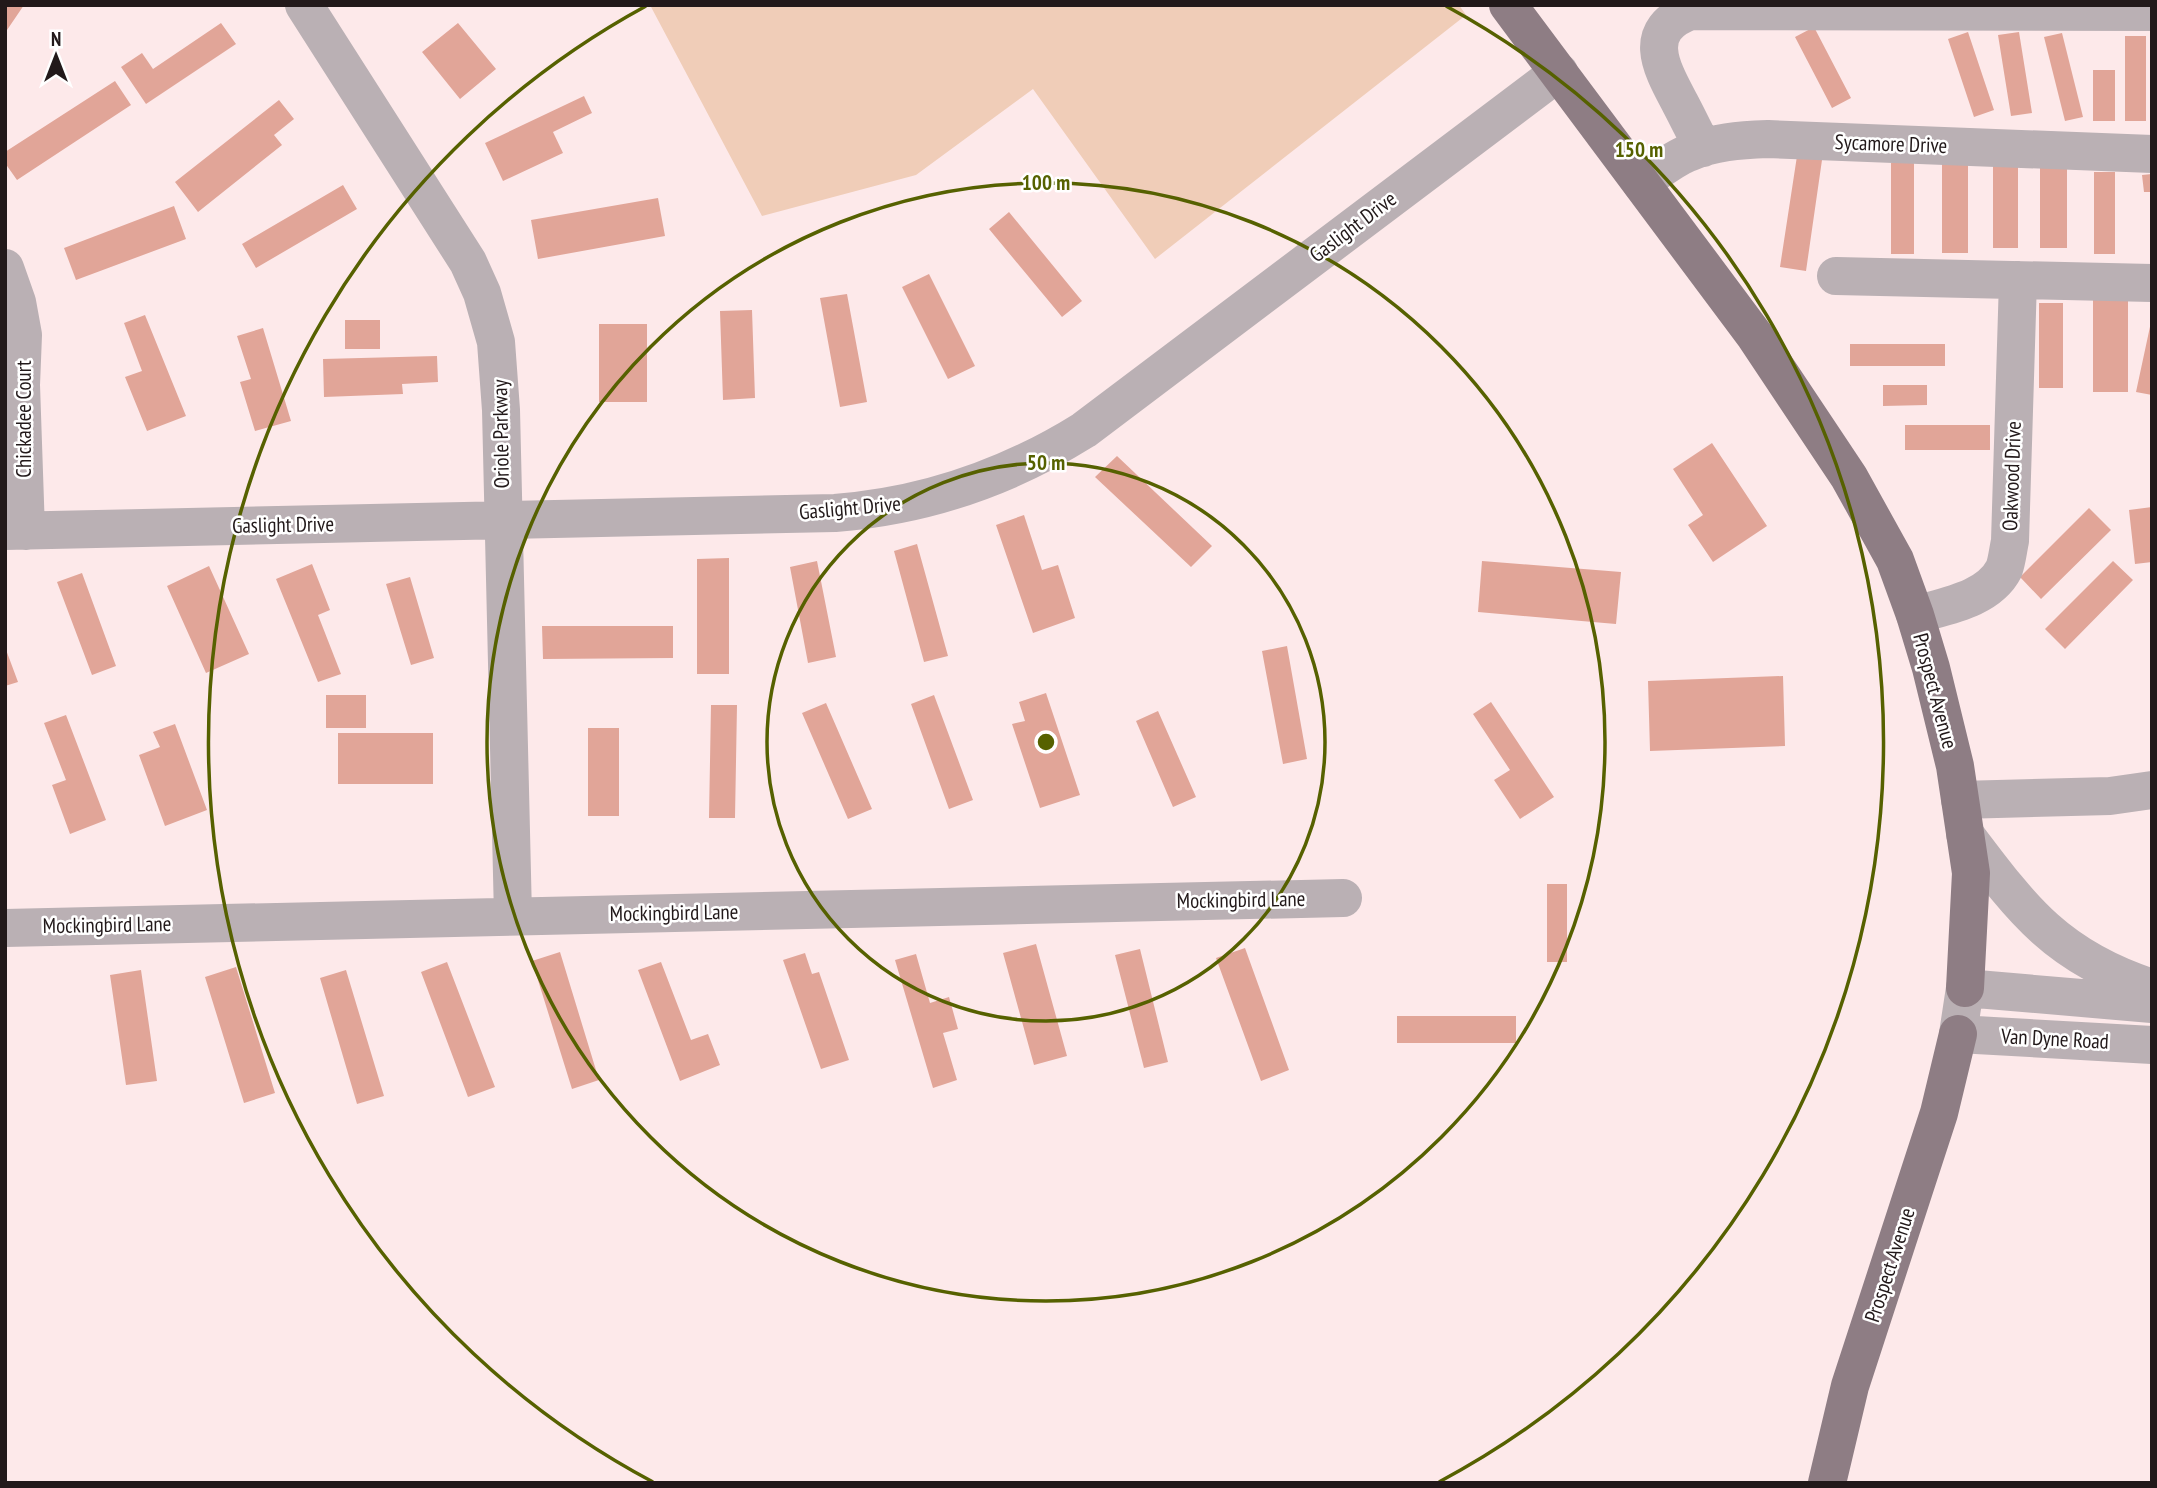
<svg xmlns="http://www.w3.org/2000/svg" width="2157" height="1488" font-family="'PT Sans Narrow',sans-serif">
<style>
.green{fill:#f0cdb8}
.building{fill:#e1a598}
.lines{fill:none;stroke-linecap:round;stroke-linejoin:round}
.minor{stroke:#bab0b4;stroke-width:38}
.major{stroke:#8e7d84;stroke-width:38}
.ring{fill:none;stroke:#566100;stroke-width:3.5}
.labels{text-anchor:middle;stroke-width:5;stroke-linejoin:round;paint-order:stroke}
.street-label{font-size:21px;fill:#22191a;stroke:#fff}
.centre{fill:#566100;stroke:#fff;stroke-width:3.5}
.ring-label{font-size:21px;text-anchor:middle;font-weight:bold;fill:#566100;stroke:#fff;stroke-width:5;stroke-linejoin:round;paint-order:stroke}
</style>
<rect width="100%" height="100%" fill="#fde9ea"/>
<path class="green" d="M650,5H1459L1466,15L1155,259L1033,89L916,175L762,216Z"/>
<path class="building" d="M5,5H24L5,33Z
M221,23L236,44L146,104L121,67L142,53L153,69Z
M458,23L496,69L460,99L422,52Z
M1814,27L1851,98L1832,108L1795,37Z
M1968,32L1994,110L1974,117L1948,39Z
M2019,32L2032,113L2011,116L1998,35Z
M2062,33L2083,117L2065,121L2044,37Z
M2125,36H2146V121H2125Z
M2093,70H2115V121H2093Z
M115,81L131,105L17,180L5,163V152Z
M584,96L592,113L553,132L563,153L503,181L485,143Z
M279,100L294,119L274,135L282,145L198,212L175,182Z
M1797,156L1822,160L1806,271L1780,267Z
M1942,162H1968V253H1942Z
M1891,163H1914V254H1891Z
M1993,165H2018V248H1993Z
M2040,167H2067V248H2040Z
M2094,172H2115V254H2094Z
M2152,174V192H2144L2142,175Z
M343,185L357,209L256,268L242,244Z
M658,198L665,236L538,259L531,220Z
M174,206L186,239L76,280L64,248Z
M1009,212L1082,301L1062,317L989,229Z
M929,274L975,366L948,379L902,287Z
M847,294L867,402L840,407L820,298Z
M2093,296H2128V392H2093Z
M2039,303H2063V388H2039Z
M752,310L755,398L723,400L720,311Z
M145,315L186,416L147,431L125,377L142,371L124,323Z
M345,320H380V349H345Z
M2151,322L2152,323V395L2136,392Z
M599,324H647V402H599Z
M263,328L291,421L255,431L240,382L251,379L237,336Z
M1850,344H1945V366H1850Z
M437,356L438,382L402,384L403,394L324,397L323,359Z
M1883,385H1927V405L1883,406Z
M1905,425H1990V450H1905Z
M1712,443L1767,526L1713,562L1688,525L1703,515L1673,469Z
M1117,456L1212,546L1191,567L1095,477Z
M2152,507V562L2135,564L2129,510Z
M2089,508L2111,530L2041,599L2020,577Z
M1024,515L1042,570L1058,565L1075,618L1033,633L996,525Z
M917,544L948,656L924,662L894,551Z
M729,558V674H697V559Z
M817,561L836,657L808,663L790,567Z
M1482,561L1621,572L1616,624L1478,612Z
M2113,561L2133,580L2065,649L2045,629Z
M312,564L330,610L318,615L341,674L318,682L276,579Z
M209,566L249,654L206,673L167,586Z
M82,573L116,666L92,675L57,582Z
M410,577L434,658L411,665L386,584Z
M542,626H673V658L543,659Z
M1287,646L1307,759L1283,764L1262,651Z
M5,647L18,682L5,686Z
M1783,676L1785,746L1650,751L1648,681Z
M1046,693L1080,795L1040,808L1012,724L1025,721L1019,702Z
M326,695H366V728H326Z
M934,695L973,800L949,809L911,704Z
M1491,702L1554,797L1520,819L1494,780L1510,770L1473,714Z
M826,703L872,809L848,819L802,713Z
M711,705H737L735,818H709Z
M1158,711L1196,797L1173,807L1136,721Z
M66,715L106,820L70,834L52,785L66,780L44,723Z
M175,724L207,810L165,826L139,755L160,747L153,732Z
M588,728H619V816H588Z
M338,733H433V784H338Z
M1547,884H1567V962H1547Z
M1036,944L1067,1056L1034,1065L1003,953Z
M1245,948L1289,1070L1261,1081L1216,958Z
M1140,949L1168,1062L1144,1068L1115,955Z
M560,952L599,1080L572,1089L532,961Z
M805,953L812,974L819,972L849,1060L821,1069L783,960Z
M916,954L930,1003L949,997L958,1029L943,1033L957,1080L933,1088L895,960Z
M447,962L495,1087L468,1097L421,972Z
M661,962L691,1040L708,1034L720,1065L680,1081L638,970Z
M236,967L275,1093L244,1103L205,977Z
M141,970L157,1081L126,1085L110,975Z
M346,970L384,1096L357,1104L320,978Z
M1397,1016H1516V1043H1397Z"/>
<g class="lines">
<path class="minor" d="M304,5L468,262L482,293L496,342L501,410L513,916
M1703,148C1695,133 1688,118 1680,103C1662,69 1639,30 1691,11L2152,12
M1641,183C1656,173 1671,160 1688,153C1713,142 1740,140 1768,139L2152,154
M5,268L17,302L23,335L21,385L26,531
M1836,276L2152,283
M5,531L835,513C926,506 1007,478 1084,430L1559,72
M1915,615C1945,606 1988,600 2004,569C2007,561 2008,550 2010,541L2018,280
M1960,800L2110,796L2152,790
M1965,834C2023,911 2057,957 2152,988
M5,928L1343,898
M2152,1004L1965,988L1958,1034L2152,1045"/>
<path class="major" d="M1508,5L1755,336L1849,477L1895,560L1915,615L1931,668L1955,766L1971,873L1965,988
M1827,1483L1850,1386L1939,1113L1958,1034"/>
</g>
<g class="ring">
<circle cx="1046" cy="742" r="279"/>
<circle cx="1046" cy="742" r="559"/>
<path d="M653 1482A838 838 0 0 1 646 6M1446 6A838 838 0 0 1 1439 1482"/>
</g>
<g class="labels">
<g class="street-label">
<text transform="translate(1891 144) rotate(2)" y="7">Sycamore Drive</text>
<text transform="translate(1353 227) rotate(-37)" y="7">Gaslight Drive</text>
<text transform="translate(24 419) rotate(-90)" y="7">Chickadee Court</text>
<text transform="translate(501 434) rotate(-91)" y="7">Oriole Parkway</text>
<text transform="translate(2012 476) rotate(-88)" y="7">Oakwood Drive</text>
<text transform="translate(850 508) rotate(-5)" y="7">Gaslight Drive</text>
<text transform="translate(283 525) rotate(-1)" y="7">Gaslight Drive</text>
<text transform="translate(1935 691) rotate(75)" y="7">Prospect Avenue</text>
<text transform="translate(1241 900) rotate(-1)" y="7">Mockingbird Lane</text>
<text transform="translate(674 913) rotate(-1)" y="7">Mockingbird Lane</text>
<text transform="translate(107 925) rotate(-1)" y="7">Mockingbird Lane</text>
<text transform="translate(2055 1039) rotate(3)" y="7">Van Dyne Road</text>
<text transform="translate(1890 1265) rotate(-72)" y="7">Prospect Avenue</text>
</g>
</g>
<circle cx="1046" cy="742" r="10" class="centre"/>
<g class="ring-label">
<text x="1639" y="157">150 m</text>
<text x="1046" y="190">100 m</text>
<text x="1046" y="470">50 m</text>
</g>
<rect width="2157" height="1488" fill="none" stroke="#22191a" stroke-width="14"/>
<g transform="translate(56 56)" stroke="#ffffff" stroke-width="5" paint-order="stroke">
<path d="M0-5L12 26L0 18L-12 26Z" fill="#22191a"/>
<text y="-10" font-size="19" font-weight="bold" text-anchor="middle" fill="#22191a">N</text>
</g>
</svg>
